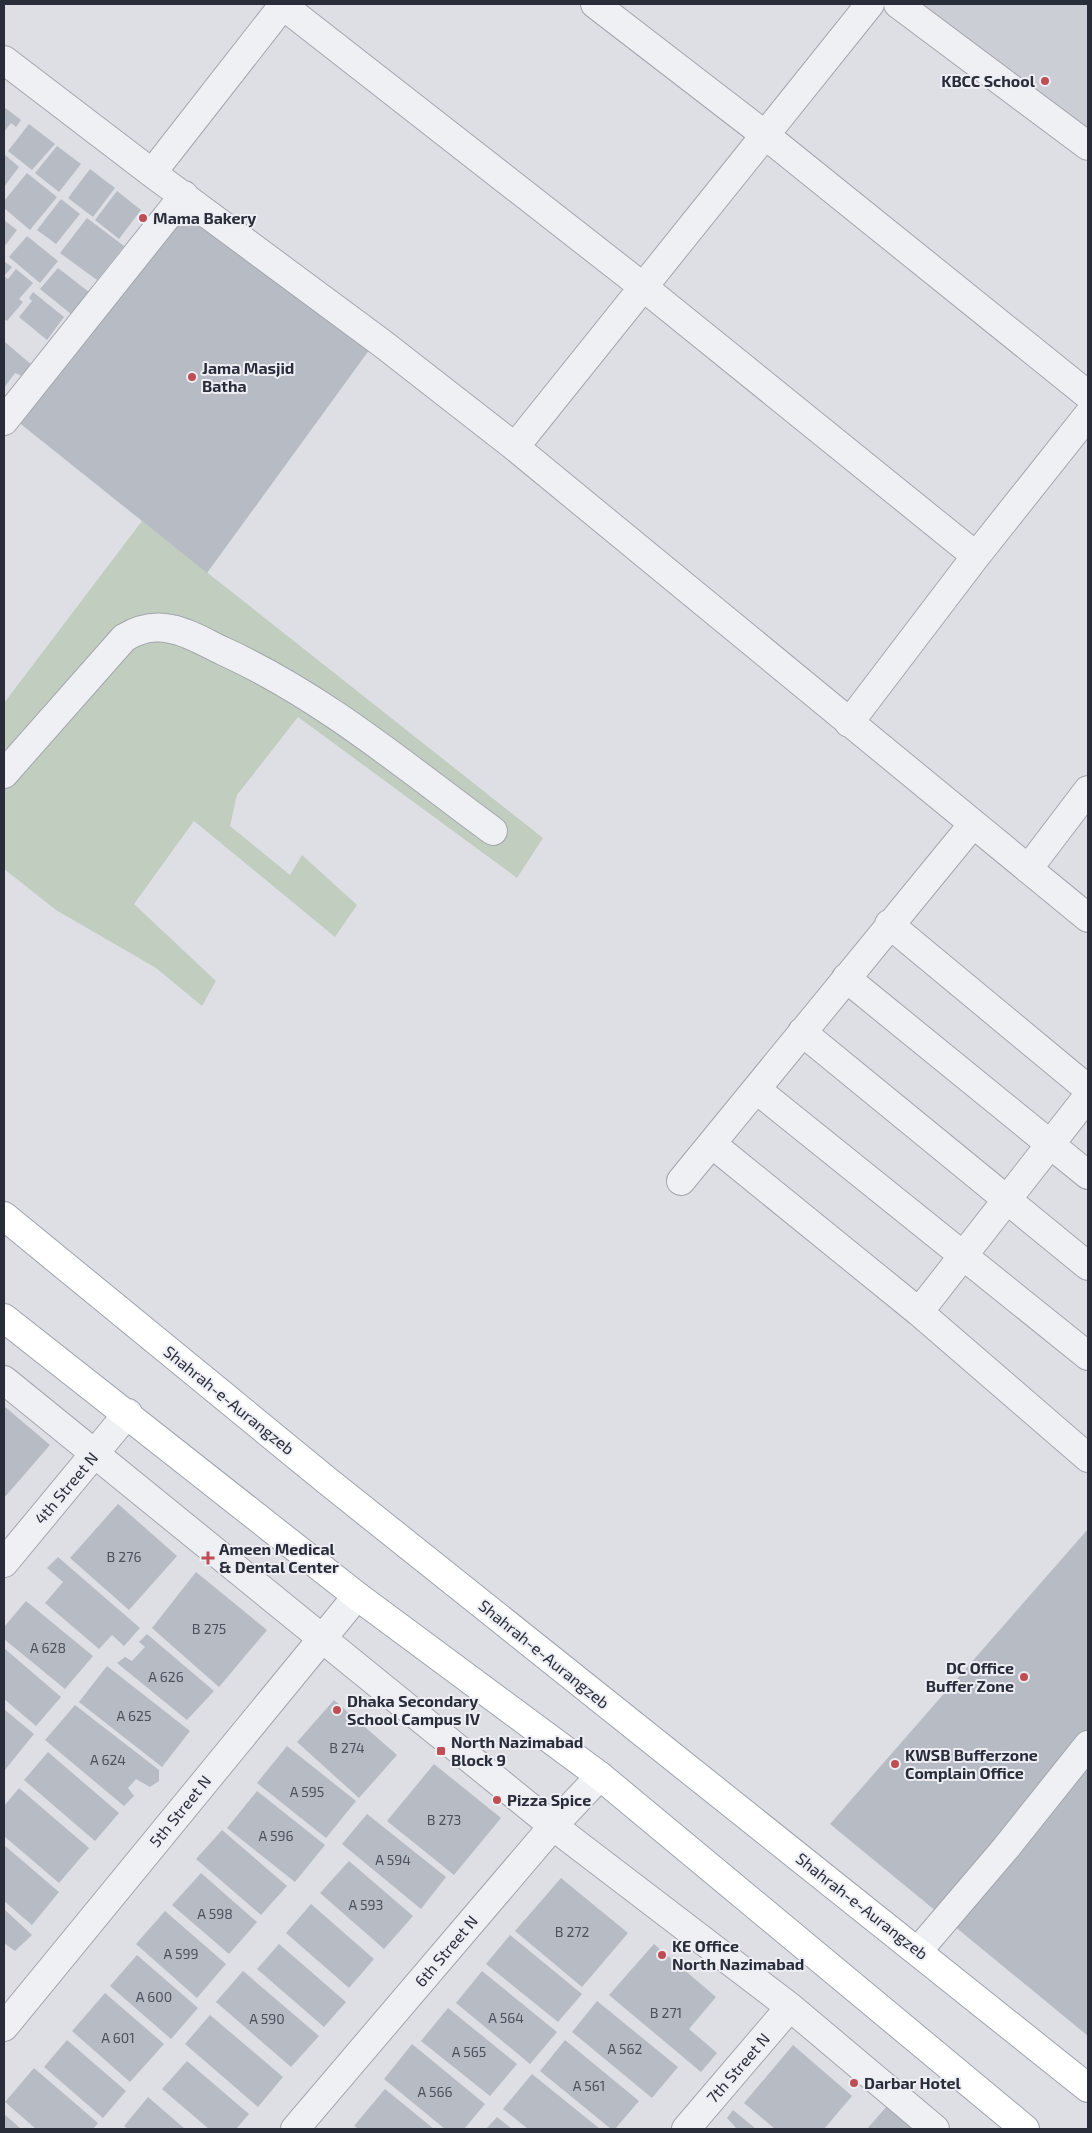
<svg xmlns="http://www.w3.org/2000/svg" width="1092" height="2133" font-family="'Exo 2',sans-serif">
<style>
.built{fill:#cbced5}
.green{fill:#c1cebf}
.building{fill:#b7bbc4}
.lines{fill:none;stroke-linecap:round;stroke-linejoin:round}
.minor-casing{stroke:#a3a6ae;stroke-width:30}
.major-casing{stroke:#9da3af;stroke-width:30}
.minor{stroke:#eff0f4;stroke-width:28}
.major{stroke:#fff;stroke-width:28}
.poi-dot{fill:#be4d54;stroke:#eceef3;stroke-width:2}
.labels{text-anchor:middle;stroke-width:4;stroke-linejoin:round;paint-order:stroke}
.number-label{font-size:14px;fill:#4c505c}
.poi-label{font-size:16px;font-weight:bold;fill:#282d39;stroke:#eceef3;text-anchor:start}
.street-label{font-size:16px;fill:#282d39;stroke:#eceef3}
</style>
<rect width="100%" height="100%" fill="#dddfe5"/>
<path class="built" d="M923,4H1088V146L914,16Z"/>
<path class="green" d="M142,521L543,838L517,878L298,717L237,795L230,826L290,875L302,855L357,905L335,937L194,821L134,904L216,981L202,1006L156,968L56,910L4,869V703Z"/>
<path class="building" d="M4,107L21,120L16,127L11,123L4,132Z
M29,124L55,144L32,170L8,151Z
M57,146L81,164L59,192L35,173Z
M4,154L19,167L4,187Z
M90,169L115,188L93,217L68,198Z
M27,173L57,197L30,230L4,208V201Z
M117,191L141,210L119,239L95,220Z
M181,195L375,342L207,573L7,413Z
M61,199L80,214L56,244L37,230Z
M87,218L124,246L97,280L60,253Z
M4,220L17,230L4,247Z
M27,236L58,261L40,283L9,257Z
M5,262L12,267L4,276L8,279L16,269L33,283L19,299L23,302L7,321L4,319V263Z
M58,268L89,292L71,314L40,289Z
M33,292L64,317L47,340L19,317L32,301L29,298Z
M5,342L32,365L22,376L15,373L4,388Z
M4,1406L50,1445L4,1498Z
M118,1504L177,1556L129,1610L70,1558Z
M1088,1529V2036L830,1824Z
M58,1557L140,1628L124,1646L112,1635L99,1649L45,1603L63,1582L47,1568Z
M196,1572L267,1630L219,1687L152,1628Z
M26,1601L93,1656L65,1689L4,1639V1627Z
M147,1634L214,1691L187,1720L117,1663L125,1657L132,1661L145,1647L139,1642Z
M4,1648L61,1697L36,1726L4,1699Z
M107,1666L190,1731L162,1767L79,1702Z
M334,1700L397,1755L359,1798L297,1742Z
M75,1705L159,1770V1781L150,1787L136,1779L128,1788L134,1796L124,1806L45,1740Z
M4,1709L34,1734L4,1771Z
M287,1746L356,1801L326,1838L257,1783Z
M48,1752L119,1813L95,1841L24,1780Z
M434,1764L501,1818L454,1875L387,1821Z
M19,1788L89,1848L59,1883L4,1836V1806Z
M257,1791L325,1845L295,1882L227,1828Z
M367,1814L446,1877L421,1909L342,1844Z
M222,1830L287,1886L261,1915L196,1859Z
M4,1845L59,1892L32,1925L4,1901Z
M349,1861L413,1916L384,1949L320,1893Z
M201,1873L257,1922L229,1954L172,1905Z
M561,1878L628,1933L582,1987L515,1931Z
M311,1904L374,1959L349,1988L286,1933Z
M4,1909L32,1935L15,1951L4,1943Z
M165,1911L226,1964L197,1998L136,1944Z
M510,1935L582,1994L558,2022L486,1964Z
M279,1944L346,2002L324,2027L257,1969Z
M654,1944L716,1997L689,2029L717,2053L701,2072L609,1995Z
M137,1955L198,2008L171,2039L110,1986Z
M243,1971L319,2036L291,2067L216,2002Z
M482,1971L557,2032L530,2064L456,2003Z
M105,1993L164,2044L130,2082L72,2031Z
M597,2001L678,2067L652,2098L572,2032Z
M448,2008L517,2064L490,2096L421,2041Z
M210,2015L283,2077L258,2107L185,2044Z
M67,2040L126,2091L103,2118L44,2067Z
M565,2040L639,2101L615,2129H611L540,2071Z
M412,2044L485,2104L464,2129H445L384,2079Z
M793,2045L852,2096L824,2129H775L744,2103Z
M187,2061L249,2114L236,2129H209L162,2089Z
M34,2068L98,2123L93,2129H36L5,2102Z
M532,2074L600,2129H528L503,2109Z
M385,2089L434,2129H359L354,2126Z
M148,2097L185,2129H128L124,2126Z
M887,2106L915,2129H867Z
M733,2110L756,2129H737L727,2118Z
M4,2114L21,2129H4Z
M497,2117L512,2129H486Z"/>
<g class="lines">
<g class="minor-casing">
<path id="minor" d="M281,4L642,286L976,556
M595,4L765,135L1088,395
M898,4L1088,146
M4,60L152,173L383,344L515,447L1088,918
M152,173L284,4
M4,421L184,195
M515,447L870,4
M849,723L976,556L1088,415
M4,774L124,638C139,629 153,625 171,629C188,632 206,643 223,651C322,696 406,767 493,831
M1028,869L1088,790
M889,924L1088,1089
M846,978L1088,1175
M802,1032L1088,1266
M757,1090L1088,1356
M712,1144L919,1312L1088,1458
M681,1181L973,824
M919,1312L1088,1096
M4,1380L553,1826L790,2007L935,2129
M4,1563L128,1413
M918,1951L1005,1849L1088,1745
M4,2027L357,1596
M295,2129L553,1826L600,1776
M686,2129L790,2007"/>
</g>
<g class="major-casing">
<path id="major" d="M4,1216L325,1479L1088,2088
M4,1318L357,1596L600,1776L1025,2129"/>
</g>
<use href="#minor" class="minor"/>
<use href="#major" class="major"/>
</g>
<g class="poi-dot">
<circle cx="1045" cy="81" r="5"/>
<circle cx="143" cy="218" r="5"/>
<circle cx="192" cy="377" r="5"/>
<path d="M205.5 1550.5h5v5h5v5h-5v5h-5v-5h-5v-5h5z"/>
<circle cx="1024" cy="1677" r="5"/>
<circle cx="337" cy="1710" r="5"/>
<rect x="436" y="1746" width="10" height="10" rx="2.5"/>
<circle cx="895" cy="1764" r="5"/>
<circle cx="497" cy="1800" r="5"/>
<circle cx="662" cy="1955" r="5"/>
<circle cx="854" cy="2083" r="5"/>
</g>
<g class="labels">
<g class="number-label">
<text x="124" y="1562">B 276</text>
<text x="209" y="1634">B 275</text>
<text x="48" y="1653">A 628</text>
<text x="166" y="1682">A 626</text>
<text x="134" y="1721">A 625</text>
<text x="347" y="1753">B 274</text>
<text x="108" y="1765">A 624</text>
<text x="307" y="1797">A 595</text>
<text x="444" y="1825">B 273</text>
<text x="276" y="1841">A 596</text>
<text x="393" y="1865">A 594</text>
<text x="366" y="1910">A 593</text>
<text x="215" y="1919">A 598</text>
<text x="572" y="1937">B 272</text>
<text x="181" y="1959">A 599</text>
<text x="154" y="2002">A 600</text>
<text x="666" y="2018">B 271</text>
<text x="506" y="2023">A 564</text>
<text x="267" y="2024">A 590</text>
<text x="118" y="2043">A 601</text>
<text x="625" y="2054">A 562</text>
<text x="469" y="2057">A 565</text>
<text x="589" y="2091">A 561</text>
<text x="435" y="2097">A 566</text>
</g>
<g class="poi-label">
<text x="1035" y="87" text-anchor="end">KBCC School</text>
<text x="153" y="224">Mama Bakery</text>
<text x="202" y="374">Jama Masjid<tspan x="202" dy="18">Batha</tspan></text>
<text x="219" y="1555">Ameen Medical<tspan x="219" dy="18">&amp; Dental Center</tspan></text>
<text x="1014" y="1674" text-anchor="end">DC Office<tspan x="1014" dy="18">Buffer Zone</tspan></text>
<text x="347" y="1707">Dhaka Secondary<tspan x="347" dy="18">School Campus IV</tspan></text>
<text x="451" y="1748">North Nazimabad<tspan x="451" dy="18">Block 9</tspan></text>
<text x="905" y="1761">KWSB Bufferzone<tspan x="905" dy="18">Complain Office</tspan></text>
<text x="507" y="1806">Pizza Spice</text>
<text x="672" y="1952">KE Office<tspan x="672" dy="18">North Nazimabad</tspan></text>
<text x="864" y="2089">Darbar Hotel</text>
</g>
<g class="street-label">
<text transform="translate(229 1400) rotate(39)" y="6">Shahrah-e-Aurangzeb</text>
<text transform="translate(66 1488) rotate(-50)" y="6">4th Street N</text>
<text transform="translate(544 1654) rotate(39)" y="6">Shahrah-e-Aurangzeb</text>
<text transform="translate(180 1811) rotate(-51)" y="6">5th Street N</text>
<text transform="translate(862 1906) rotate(38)" y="6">Shahrah-e-Aurangzeb</text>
<text transform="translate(446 1951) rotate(-50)" y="6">6th Street N</text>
<text transform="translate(738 2068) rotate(-49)" y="6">7th Street N</text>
</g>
</g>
<rect width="1092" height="2133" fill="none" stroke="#282d39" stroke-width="10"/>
</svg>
